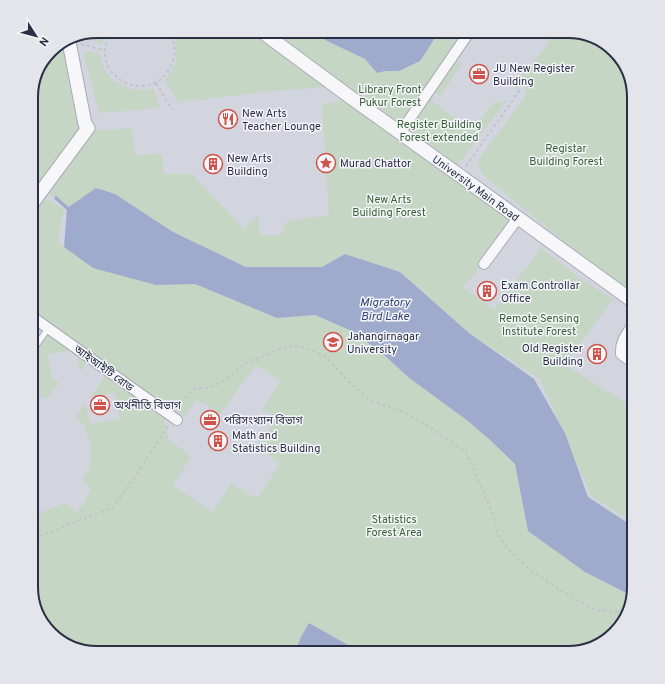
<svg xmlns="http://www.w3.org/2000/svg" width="665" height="684" font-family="Overpass,'Noto Sans Bengali',sans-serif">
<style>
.built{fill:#d2d4de}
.green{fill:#c5d6c5}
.water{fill:#9fabcc}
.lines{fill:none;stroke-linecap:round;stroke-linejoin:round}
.stream{stroke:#9fabcc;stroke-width:3.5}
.service-casing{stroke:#a9abb7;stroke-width:7}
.minor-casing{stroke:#a9abb7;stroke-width:12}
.tertiary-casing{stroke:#a9abb7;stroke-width:15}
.path{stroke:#c2c3cb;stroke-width:2;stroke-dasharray:3 3;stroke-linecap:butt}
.service{stroke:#f7f7fa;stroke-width:5}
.minor{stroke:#f7f7fa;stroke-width:10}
.tertiary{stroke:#f7f7fa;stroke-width:13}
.labels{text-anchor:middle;stroke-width:3;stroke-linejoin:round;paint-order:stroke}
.poi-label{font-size:11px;fill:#2b2f45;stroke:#f4f5f9;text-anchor:start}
.park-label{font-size:11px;fill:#386039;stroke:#f4f5f9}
.street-label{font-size:11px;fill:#2b2f45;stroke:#f4f5f9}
.water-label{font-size:12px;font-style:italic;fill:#344479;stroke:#f4f5f9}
.rim{fill:none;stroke:#2b2f45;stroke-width:2}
</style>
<rect width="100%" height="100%" fill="#e4e5ec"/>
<path class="built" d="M97,31H572L597,38L618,54L634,97V587L627,616L611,637L568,653H97L68,646L47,630L31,587V92L53,48Z"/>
<path class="green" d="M97,31H107L102,44L83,36Z
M172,31H248L326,87L274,91L179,102L164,81C179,61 177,58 174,34Z
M261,31H322L326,40L365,59L377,73L385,71H399L433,41L436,31H469L426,96L392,126Z
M544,31H572L597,38L618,54L634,97V299L483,175L477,162L527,94L519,78L526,70L536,59L549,42Z
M69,42L85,124L31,199V92L53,48Z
M83,51L99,53C101,60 103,68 108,74C114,83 133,92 144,90C147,90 150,89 153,88L160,108L99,113Z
M455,59L462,64L440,96L433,90Z
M430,99L471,131L493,103L507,100L456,167L407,130Z
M348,100L511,219L481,257L480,267L463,288L495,309L541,248L579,278L613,299L565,365L634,408V523L591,496L540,379L469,333L400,272L345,254L322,267H246L173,232L115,194L96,188L67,208L47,192L91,131L132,128L135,155L162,154L164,174H193L198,181L244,229L258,215L260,235H281L287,221L329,215L322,104Z
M42,197L64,209L58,241L64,247L156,284L195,283L277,318L315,315L354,332L379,352L408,377L468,421L489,439L515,464L528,531L604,582L632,597L627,616L611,637L568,653H362L309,623L300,639L295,653H97L68,646L47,630L31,587V512L40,513L65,503L76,511L83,505L91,488L82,481L89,470L91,447L84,425L76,417L86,403L90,424L120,419L115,393L91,397L106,375L164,419L169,440L191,456L173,486L213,512L232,483L252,496H259L280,464L257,446L275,422L271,414L263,409L280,381L256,365L219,415L208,405L196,400L184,416L132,381L31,311V214Z
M50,329L90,357L80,372L76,350L48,354L52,378L59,383L48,398L31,397V355Z
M632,341L634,342V357L626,350Z"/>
<path class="water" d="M322,31H436L433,41L420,61L399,71H385L377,73L365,59L325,40Z
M96,188L115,194L173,232L246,267H322L345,254L400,272L469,333L534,379L565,433L588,497L634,527V587L632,596L585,572L528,531L515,464L489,439L468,421L408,377L384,355L354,332L315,315L277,318L195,284L156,285L93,268L64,247L67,208Z
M309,623L355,649L362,653H295L300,639Z"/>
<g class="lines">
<path class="stream" d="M31,181L35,184
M56,198L67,208"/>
<g class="service-casing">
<path id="service" d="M31,353L49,327"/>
</g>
<g class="minor-casing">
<path id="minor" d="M400,133L470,31
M484,264L518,218
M31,316L177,420
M634,323C627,334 620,341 621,354L634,364"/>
</g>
<g class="tertiary-casing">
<path id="tertiary" d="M261,31L346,94L459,175L634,302
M31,205L88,128L85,124L69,42"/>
</g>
<path class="path" d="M111,31C84,80 155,109 172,63C177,52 174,41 168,31
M81,44L105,51
M156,83L172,110
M466,166L520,90L507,79
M177,407L193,389L209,388L226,380L248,361L265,356L285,347L299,346L324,355L348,381L370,400L403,412L425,424L466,452L491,509L498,535L508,549L528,568L558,589L577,600L595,610L618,612L629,611
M31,545L38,537L113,507L133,480L168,426"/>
<use href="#service" class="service"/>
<use href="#minor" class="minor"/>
<use href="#tertiary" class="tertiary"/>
</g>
<defs>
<g id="office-ring" transform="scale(1)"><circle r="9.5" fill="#f4f5f9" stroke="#d05249" stroke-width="1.5"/><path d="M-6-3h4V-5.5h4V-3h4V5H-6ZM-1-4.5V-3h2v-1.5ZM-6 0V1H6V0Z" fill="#d05249"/></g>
<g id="restaurant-ring" transform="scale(1)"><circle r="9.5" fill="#f4f5f9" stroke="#d05249" stroke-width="1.5"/><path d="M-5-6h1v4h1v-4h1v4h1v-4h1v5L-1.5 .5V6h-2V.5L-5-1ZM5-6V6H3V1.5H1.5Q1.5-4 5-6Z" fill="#d05249"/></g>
<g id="sight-ring" transform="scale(1)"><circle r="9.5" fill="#f4f5f9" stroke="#d05249" stroke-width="1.5"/><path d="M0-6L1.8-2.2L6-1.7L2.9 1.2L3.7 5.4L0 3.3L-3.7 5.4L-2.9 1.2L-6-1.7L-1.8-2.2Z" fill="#d05249"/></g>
<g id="building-ring" transform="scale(1)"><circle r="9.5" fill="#f4f5f9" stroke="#d05249" stroke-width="1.5"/><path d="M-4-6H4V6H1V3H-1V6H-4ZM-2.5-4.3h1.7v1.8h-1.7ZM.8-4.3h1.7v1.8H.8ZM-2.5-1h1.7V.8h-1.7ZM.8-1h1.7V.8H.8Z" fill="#d05249"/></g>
<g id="university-ring" transform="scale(1)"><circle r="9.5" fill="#f4f5f9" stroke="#d05249" stroke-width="1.5"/><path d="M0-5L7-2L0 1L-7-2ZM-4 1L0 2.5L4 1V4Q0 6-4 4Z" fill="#d05249"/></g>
</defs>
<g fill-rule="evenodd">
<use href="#office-ring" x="479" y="74"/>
<use href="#restaurant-ring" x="228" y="119"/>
<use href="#sight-ring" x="326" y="163"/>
<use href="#building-ring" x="213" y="164"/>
<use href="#building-ring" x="487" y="291"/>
<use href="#university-ring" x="333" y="342"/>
<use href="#building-ring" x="597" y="354"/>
<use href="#office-ring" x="100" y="405"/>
<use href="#office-ring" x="210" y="420"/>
<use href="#building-ring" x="218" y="441"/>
</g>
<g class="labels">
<g class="poi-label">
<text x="493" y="72">JU New Register<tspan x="493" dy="13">Building</tspan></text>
<text x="242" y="117">New Arts<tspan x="242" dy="13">Teacher Lounge</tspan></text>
<text x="227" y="162">New Arts<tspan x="227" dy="13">Building</tspan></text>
<text x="340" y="167">Murad Chattor</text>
<text x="501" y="289">Exam Controllar<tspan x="501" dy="13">Office</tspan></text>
<text x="347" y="340">Jahangirnagar<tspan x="347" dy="13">University</tspan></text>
<text x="583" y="352" text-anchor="end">Old Register<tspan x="583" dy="13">Building</tspan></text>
<text x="114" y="409">অর্থনীতি বিভাগ</text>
<text x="224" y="424">পরিসংখ্যান বিভাগ</text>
<text x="232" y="439">Math and<tspan x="232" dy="13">Statistics Building</tspan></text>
</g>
<g class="park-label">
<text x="390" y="93">Library Front<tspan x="390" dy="13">Pukur Forest</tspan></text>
<text x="439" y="128">Register Building<tspan x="439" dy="13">Forest extended</tspan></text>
<text x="566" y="152">Registar<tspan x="566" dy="13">Building Forest</tspan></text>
<text x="389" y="203">New Arts<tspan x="389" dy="13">Building Forest</tspan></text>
<text x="539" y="322">Remote Sensing<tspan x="539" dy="13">Institute Forest</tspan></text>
<text x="394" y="523">Statistics<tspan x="394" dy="13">Forest Area</tspan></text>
</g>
<g class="street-label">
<text transform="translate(476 188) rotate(36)" y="4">University Main Road</text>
<text transform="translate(104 368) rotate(36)" y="4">আইআইটি রোড</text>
</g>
<g class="water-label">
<text x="385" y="306">Migratory<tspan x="385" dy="14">Bird Lake</tspan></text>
</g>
</g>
<path d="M0 0H665V684H0ZM97 38H568A59 59 0 0 1 627 97V587A59 59 0 0 1 568 646H97A59 59 0 0 1 38 587V97A59 59 0 0 1 97 38Z" fill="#e4e5eb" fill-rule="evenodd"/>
<path class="rim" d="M97 38H568A59 59 0 0 1 627 97V587A59 59 0 0 1 568 646H97A59 59 0 0 1 38 587V97A59 59 0 0 1 97 38Z"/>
<g transform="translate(36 36) rotate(126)" stroke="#f4f5f9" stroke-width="3" paint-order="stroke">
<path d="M0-3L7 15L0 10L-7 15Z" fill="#2b2f45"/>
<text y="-6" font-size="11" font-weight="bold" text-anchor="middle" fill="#2b2f45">N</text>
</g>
</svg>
